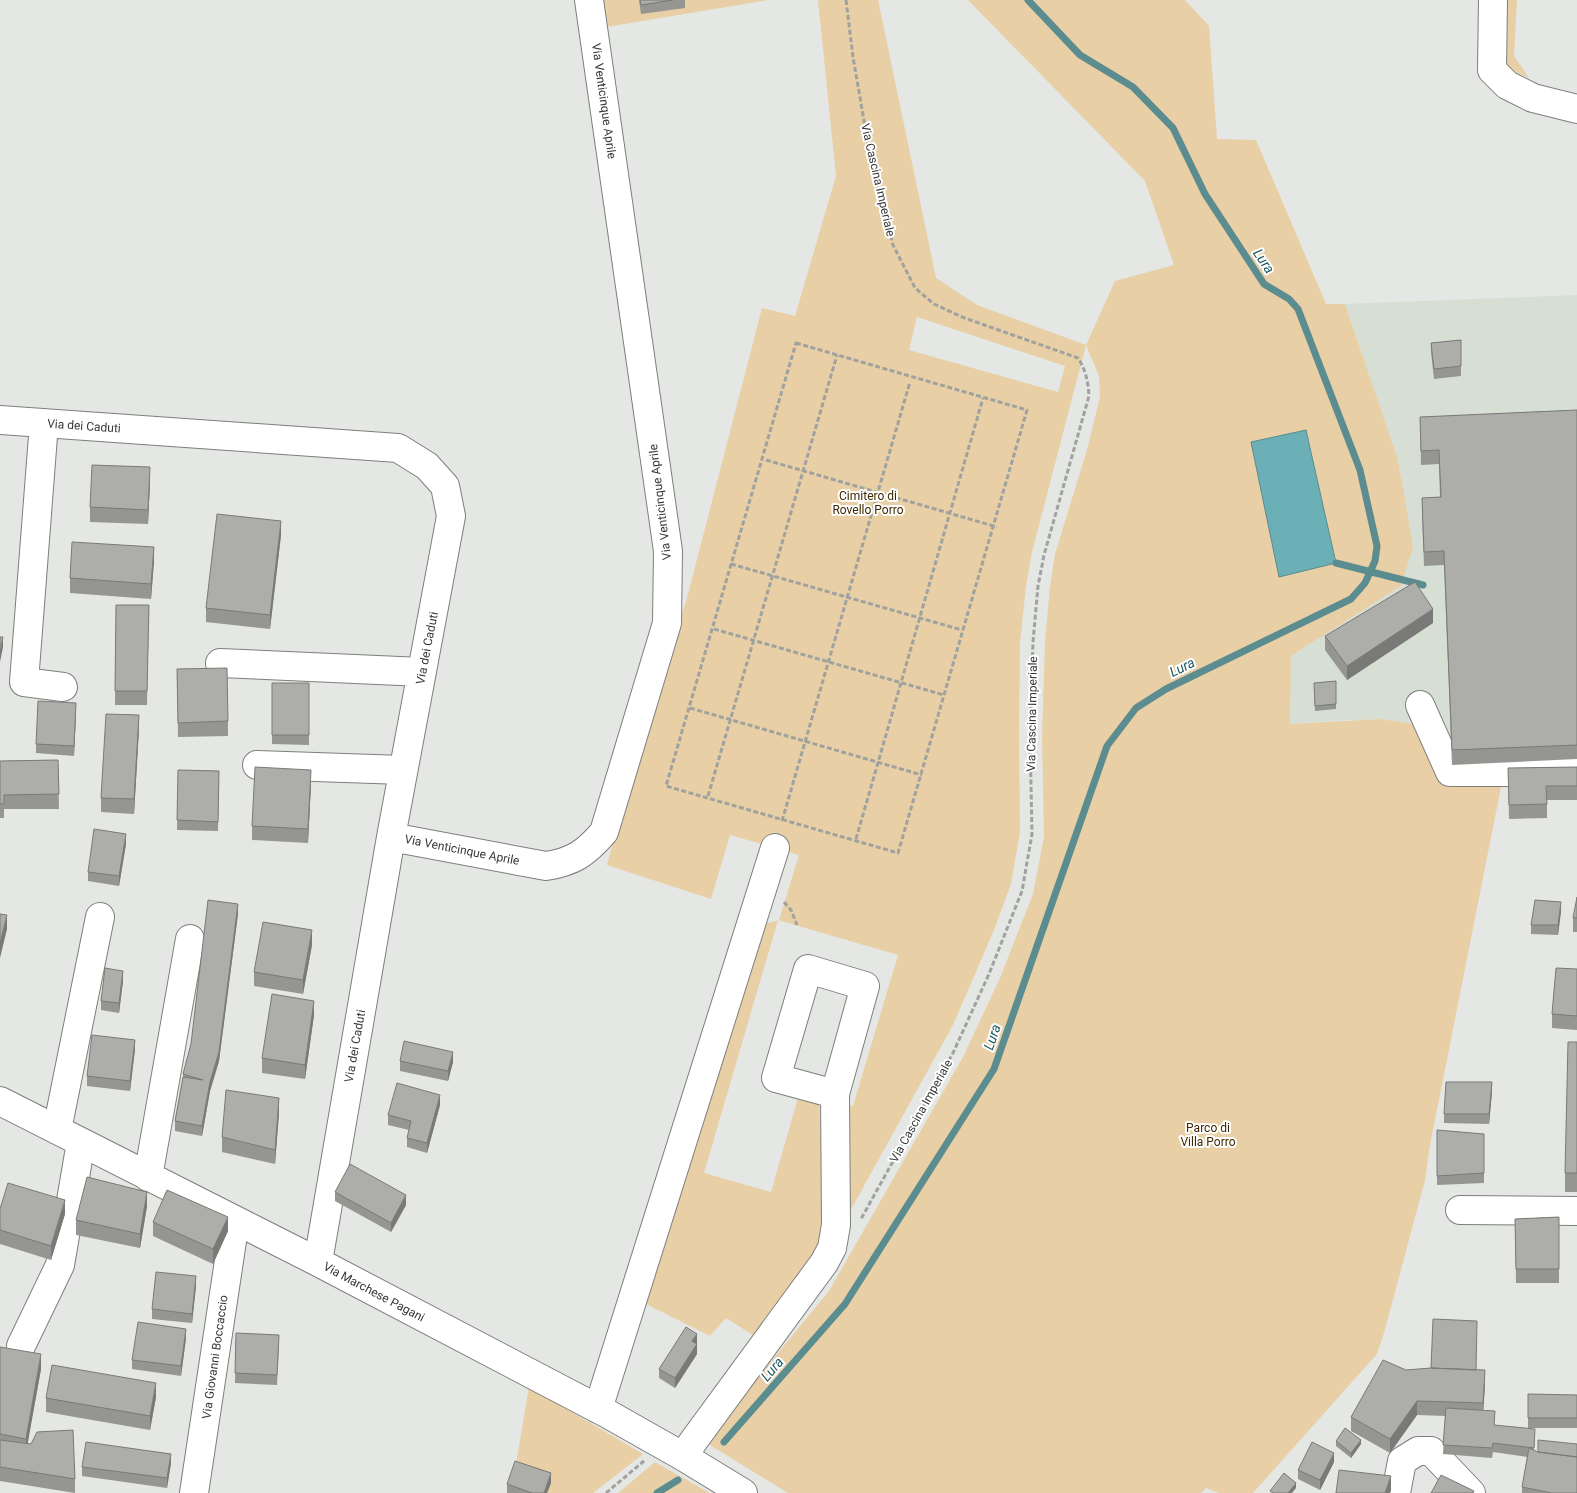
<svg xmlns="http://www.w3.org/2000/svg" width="1577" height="1493" font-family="Roboto,sans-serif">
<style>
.built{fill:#d7dfd5}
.green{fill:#e8cfa5;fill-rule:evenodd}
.water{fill:#6bb0b6;stroke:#5b8c90}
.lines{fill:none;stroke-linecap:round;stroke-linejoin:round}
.stream{stroke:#5b8c90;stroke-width:7}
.minor-casing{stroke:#7d7f7c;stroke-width:30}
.path{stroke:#9fa29f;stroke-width:3;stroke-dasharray:5 2.5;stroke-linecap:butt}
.minor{stroke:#fff;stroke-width:28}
.wall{fill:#959692}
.shaded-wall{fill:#797a77}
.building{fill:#adaeaa;stroke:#797a77}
.labels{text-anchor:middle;stroke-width:4;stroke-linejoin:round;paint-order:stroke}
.street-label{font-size:12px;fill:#363736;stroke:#fff}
.park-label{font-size:12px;fill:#3d2901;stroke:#fff}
.water-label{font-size:14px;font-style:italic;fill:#225c61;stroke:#fff}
</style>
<rect width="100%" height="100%" fill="#e4e7e4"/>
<path class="built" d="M1577,295V778L1507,780L1501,787L1441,782L1430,726L1379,719L1347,720L1290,724L1291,656L1401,586L1403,488L1397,457L1345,304Z"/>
<path class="green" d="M596,0H768L600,28Z
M818,0H878L936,278L977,305L1086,345L1115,281L1174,265L1145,181L968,0H1185L1209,26L1217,139L1256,140L1326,304H1345L1397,457L1403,488L1413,547L1401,586L1291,656L1290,724L1379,719L1430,726L1441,782L1501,787L1430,1145L1425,1180L1384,1333L1377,1354L1253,1493H1219L1206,1488L1201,1493H788L705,1442L829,1291L963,1057L1000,978L1033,894L1044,837L1042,737L1045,642L1050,587L1055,554L1087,450L1100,397L1099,376L1086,345L1032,552L1026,586L1020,643L1019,735L1020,832L1011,884L994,930L953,1025L849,1213L843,1104L853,1106L898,955L778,920L704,1173L771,1192L800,1091L819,1097L824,1238L756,1337L726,1318L710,1336L644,1303L764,924L779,920L799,855L730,835L711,899L607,865L623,806L687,598L762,308L795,316L836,176ZM917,317L1065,366L1058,392L909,350Z
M1501,0H1517L1514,56L1529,78L1509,69L1500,49Z
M529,1387L643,1454L593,1493H507L515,1470Z
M655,1462L708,1492L709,1493H618Z"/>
<path class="water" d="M1306,430L1336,563L1279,577L1251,442Z"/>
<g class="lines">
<path class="stream" d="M1336,563L1423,585
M724,1442L845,1304L994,1069L1107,746L1136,708L1166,689L1351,599L1365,583L1375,561L1377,546L1360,470L1298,309L1289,299L1264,284L1205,194L1173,128L1133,87L1080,55L1028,0
M657,1493L678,1480"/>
<g class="minor-casing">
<path id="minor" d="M1493,0L1492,70L1507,85L1533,98L1577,109
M0,420L398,448L427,466L445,486L451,516L391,837L318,1262
M44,423L24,682L63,687
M220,663L422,672
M1420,705L1450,772H1577
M257,765L403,770
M391,837L546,866C573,862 586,853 604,832L667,623L668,551L589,0
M0,1101L318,1262L608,1414L684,1457L743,1493
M57,1130L100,917
M148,1177L190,939
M1460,1210L1577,1211
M21,1346L60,1265L81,1142
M598,1409L775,848
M684,1457L692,1443L824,1263L832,1248L836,1225L835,1094L865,986L808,969L776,1078L835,1094
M194,1493L235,1221
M1396,1493L1402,1461L1418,1451H1431L1471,1493"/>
</g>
<path class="path" d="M846,0L853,57L872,167L893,245L915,288L934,304L962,317L1078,358C1086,371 1088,381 1089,396L1044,555L1038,586L1033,642L1030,735L1032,834L1022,891L989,974L953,1053L861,1219
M796,343L1027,410L898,853L666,786Z
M766,460L997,527
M731,564L962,630
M714,629L944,695
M690,708L922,775
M708,796L837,355
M782,821L910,382
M856,839L983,398
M784,902L791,910L797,925
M606,1493L644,1461"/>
<use href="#minor" class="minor"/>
</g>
<path class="wall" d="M639,0H685V8L641,14Z
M1461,340V376L1434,379L1431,352V343Z
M1577,410V759L1452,765L1444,565L1424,566L1422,512V498L1440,497L1439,464L1421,465L1420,417Z
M150,482L148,524L90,522V507Z
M281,535L270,629L206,622V608Z
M154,561L151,599L70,593V578Z
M116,605H149L147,705H115Z
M1433,623L1347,680L1325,650V636Z
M177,669L228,721V736L178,737Z
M1336,681V709L1315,711L1314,688Z
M272,683H309V745L272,744Z
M76,713L74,756L36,753V744Z
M139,729L134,814L101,812V798Z
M58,760L59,809H4V818H0V761Z
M1577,767V800H1547V818L1509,819L1508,768Z
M178,770L219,771L218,831L177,830Z
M311,784L308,843L252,840V826Z
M126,844L119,886L88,881V872Z
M1577,897V932H1573V918Z
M1561,911L1558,935L1531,934V925Z
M238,914L219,1061L210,1091L202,1136L175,1131V1121L183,1078V1074Z
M312,945L303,994L254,986V972Z
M1577,969V1030L1552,1028V1014Z
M123,981L119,1013L101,1010V1001Z
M314,1015L305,1079L262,1073V1058Z
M1577,1042V1192H1565V1173Z
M135,1049L130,1091L87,1086V1076Z
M400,1061L453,1062L448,1081L400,1071Z
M1492,1092L1489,1124L1444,1123V1114Z
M440,1105L427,1153L407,1147V1138L409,1130L388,1125V1115Z
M279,1113L275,1164L222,1152V1137Z
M1437,1130L1484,1134V1183L1437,1185Z
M335,1192L406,1205L391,1232L335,1201Z
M147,1206L140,1248L76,1235V1220Z
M0,1209L65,1214L51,1260L0,1244Z
M1559,1217V1283H1516L1515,1219Z
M153,1222L228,1231L213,1264L153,1236Z
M196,1286L192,1323L152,1319V1309Z
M236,1333L279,1345L277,1385L235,1383Z
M697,1334V1354L675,1388L659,1378V1369Z
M186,1338L181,1376L132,1369V1360Z
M0,1347L41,1369L27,1444L75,1479V1493L0,1481Z
M1406,1370H1476L1485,1384L1483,1410L1495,1425L1535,1438L1534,1450L1577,1493H1522V1487L1527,1457L1493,1452L1492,1458L1443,1454L1445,1416L1417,1415L1390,1453L1351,1431V1417Z
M1528,1394L1577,1395V1428H1528Z
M156,1397L150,1430L46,1412V1398Z
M1336,1441L1361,1444L1351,1458L1336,1446Z
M1334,1462L1320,1490L1298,1479V1470Z
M171,1463L167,1488L82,1476V1467Z
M551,1483L547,1493H507V1484Z"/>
<path class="shaded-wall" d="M150,467V482L148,524V510Z
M281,521V535L270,629V615Z
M154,547V561L151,599V584Z
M1433,609V623L1347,680V666Z
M3,637V647L0,662V653Z
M76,703V713L74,756V746Z
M139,715V729L134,814V799Z
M311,770V784L308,843V829Z
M126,834V844L119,886V876Z
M1561,902V911L1558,935V925Z
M238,904V914L219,1061L210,1091L202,1136V1126Z
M7,915V929L0,958V943Z
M312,930V945L303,994V980Z
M123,971V981L119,1013V1003Z
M314,1001V1015L305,1079V1065Z
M135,1040V1049L130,1091V1081Z
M453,1052V1062L448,1081V1071Z
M1492,1082V1092L1489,1124V1114Z
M440,1095V1105L427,1153V1143Z
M279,1098V1113L275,1164V1150Z
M147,1192V1206L140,1248V1234Z
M406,1195V1205L391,1232V1223Z
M65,1200V1214L51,1260V1246Z
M228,1217V1231L213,1264V1249Z
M196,1276V1286L192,1323V1314Z
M186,1329V1338L181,1376V1366Z
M697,1334V1344L692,1351V1341Z
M697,1344V1354L675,1388V1378Z
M41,1354V1369L26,1453V1439Z
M1485,1370V1384L1483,1417V1403Z
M156,1383V1397L150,1430V1416Z
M1417,1401V1415L1390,1453V1439Z
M1361,1440V1444L1351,1458V1453Z
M1334,1453V1462L1320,1490V1480Z
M171,1454V1463L167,1488V1478Z
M551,1473V1483L547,1493H544Z
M1391,1476V1491L1390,1493H1385Z
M1296,1483V1488L1292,1493H1288Z"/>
<path class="building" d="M640,0H673L641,5Z
M1461,340V366L1434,369L1431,343Z
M1577,410V745L1452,750L1444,551L1424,552L1422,498L1441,497L1439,450L1421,451L1420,417Z
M92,465L150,467L148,510L90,507Z
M217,514L281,521L270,615L206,608Z
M72,542L154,547L151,584L70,578Z
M1415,582L1433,609L1347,666L1325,636Z
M116,605H149L147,691H115Z
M0,637H3L0,653Z
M227,668L228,721L178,723L177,669Z
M1336,681V704L1315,706L1314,683Z
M272,683H309V735H272Z
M38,701L76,703L74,746L36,744Z
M106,714L139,715L134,799L101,798Z
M58,760L59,794L4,795V804H0V761Z
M255,767L311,770L308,829L252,826Z
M1577,767V786H1546L1547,804L1509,805L1508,768Z
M178,770L219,771L218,822L177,820Z
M94,829L126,834L119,876L88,872Z
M1577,897V918H1573Z
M208,900L238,904L219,1052L210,1082L202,1126L175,1121L183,1077L203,1080L183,1074L191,1044Z
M1535,900L1561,902L1558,925H1531Z
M0,914L7,915L0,943Z
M263,922L312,930L303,980L254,972Z
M105,968L123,971L119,1003L101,1001Z
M1556,968L1577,969V1016L1552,1014Z
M272,994L314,1001L305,1065L262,1058Z
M92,1035L135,1040L130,1081L87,1076Z
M404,1041L453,1052L448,1071L400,1061Z
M1568,1042H1577V1173H1565Z
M1446,1082H1492L1489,1114H1444Z
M397,1083L440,1095L427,1143L407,1138L411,1121L388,1115Z
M226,1090L279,1098L275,1150L222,1137Z
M1437,1130L1484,1134V1173L1437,1176Z
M350,1164L406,1195L391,1223L335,1192Z
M87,1177L147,1192L140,1234L76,1220Z
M8,1183L65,1200L51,1246L0,1230V1209Z
M167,1190L228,1217L213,1249L153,1222Z
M1559,1217V1269H1516L1515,1219Z
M156,1272L196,1276L192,1314L152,1309Z
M1433,1319L1477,1321L1476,1370L1431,1368Z
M138,1322L186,1329L181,1366L132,1360Z
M686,1327L697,1334L692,1341L697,1344L675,1378L659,1369Z
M236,1333L279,1335L277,1375L235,1373Z
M0,1347L41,1354L26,1439L0,1434Z
M1383,1360L1406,1370L1431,1368L1485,1370L1483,1403L1417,1401L1390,1439L1351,1417Z
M52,1365L156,1383L150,1416L46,1398Z
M1528,1394L1577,1395V1418H1528Z
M1446,1408L1495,1411L1494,1425L1535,1429L1534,1448L1493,1443L1492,1448L1443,1445Z
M1345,1428L1361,1440L1351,1453L1336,1441Z
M73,1430L75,1479L0,1467V1440L31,1444L37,1432Z
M1538,1440L1577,1444V1457L1538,1452Z
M86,1442L171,1454L167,1478L82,1467Z
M1312,1442L1334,1453L1320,1480L1298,1470Z
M1529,1448L1538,1452L1577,1457V1493H1552L1522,1487Z
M515,1461L551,1473L544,1493H532L507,1484Z
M1339,1470L1391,1476L1385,1493H1336Z
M1284,1473L1296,1483L1288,1493H1273L1270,1491Z
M1441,1475L1474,1491L1473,1493H1431Z"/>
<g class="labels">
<g class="street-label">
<text transform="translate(604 101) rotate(82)" y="4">Via Venticinque Aprile</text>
<text transform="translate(878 180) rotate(77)" y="4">Via Cascina Imperiale</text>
<text transform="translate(84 426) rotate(4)" y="4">Via dei Caduti</text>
<text transform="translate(660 502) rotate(-97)" y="4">Via Venticinque Aprile</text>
<text transform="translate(427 648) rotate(-79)" y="4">Via dei Caduti</text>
<text transform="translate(1032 714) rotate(-89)" y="4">Via Cascina Imperiale</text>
<text transform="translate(462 850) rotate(11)" y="4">Via Venticinque Aprile</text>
<text transform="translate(355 1046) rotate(-80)" y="4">Via dei Caduti</text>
<text transform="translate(921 1111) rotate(-61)" y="4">Via Cascina Imperiale</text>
<text transform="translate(374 1292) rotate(28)" y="4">Via Marchese Pagani</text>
<text transform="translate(215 1357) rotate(-82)" y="4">Via Giovanni Boccaccio</text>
</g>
<g class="park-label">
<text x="868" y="500">Cimitero di<tspan x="868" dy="14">Rovello Porro</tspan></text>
<text x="1208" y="1132">Parco di<tspan x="1208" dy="14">Villa Porro</tspan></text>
</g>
<g class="water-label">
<text transform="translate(1264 261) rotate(56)" y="5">Lura</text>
<text transform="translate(1182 667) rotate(-26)" y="5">Lura</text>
<text transform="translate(992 1037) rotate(-71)" y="5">Lura</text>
<text transform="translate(772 1369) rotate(-49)" y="5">Lura</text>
</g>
</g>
</svg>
